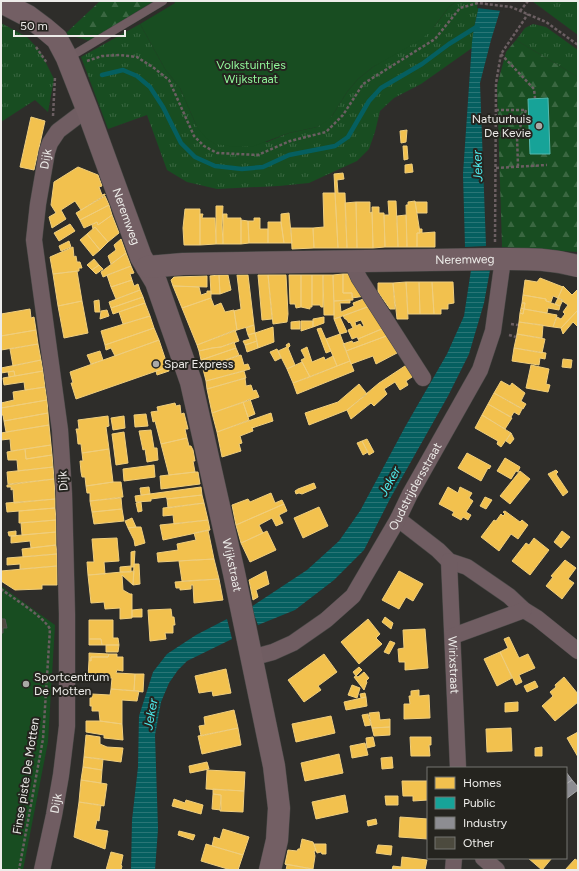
<svg xmlns="http://www.w3.org/2000/svg" width="579" height="871" font-family="Figtree,sans-serif">
<style>
.grass{fill:url(#grass-tufts)}
.forest{fill:url(#forest-firs)}
.garden{fill:#184d21}
.water{fill:url(#water-rules)}
.pier{fill:#2e2d2a}
.homes{fill:#f2c14e;stroke:#f0ce7c;fill-rule:evenodd}
.public{fill:#17a398;stroke:#57b9b0}
.industry{fill:#8d8d92;stroke:#aaaaac}
.lines{fill:none;stroke-linecap:round;stroke-linejoin:round}
.stream{stroke:#055f60;stroke-width:4.5}
.building{fill:#4c4a3e;stroke:#535250}
.lane-casing{stroke:#484846;stroke-width:9}
.street-casing{stroke:#484846;stroke-width:17}
.secondary-casing{stroke:#484846;stroke-width:23}
.path{stroke:#6b5f62;stroke-width:2.5;stroke-dasharray:3 2;stroke-linecap:butt}
.lane{stroke:#705d62;stroke-width:8}
.street{stroke:#705d62;stroke-width:16}
.secondary{stroke:#735f64;stroke-width:22}
.poi-dot{fill:#aaa9a6;stroke:#25241f;stroke-width:1.5}
.labels{text-anchor:middle;stroke-width:4;stroke-linejoin:round;paint-order:stroke}
.park-label{font-size:12px;fill:#92f89b;stroke:#25241f}
.poi-label{font-size:12px;fill:#edece9;stroke:#25241f;text-anchor:start}
.street-label{font-size:12px;fill:#edece9;stroke:#25241f}
.water-label{font-size:13px;font-style:italic;fill:#4de9eb;stroke:#25241f}
</style>
<defs>
<pattern id="grass-tufts" width="24" height="20" patternUnits="userSpaceOnUse"><rect width="24" height="20" fill="#184d21"/><path d="M3 7l-1-3M5 7V3M7 7l1-3M15 17l-1-3M17 17v-4M19 17l1-3" fill="none" stroke="#3a6741"/></pattern>
<pattern id="forest-firs" width="22" height="20" patternUnits="userSpaceOnUse"><rect width="22" height="20" fill="#184d21"/><path d="M5 1l3.5 6h-7zM16 11l3.5 6h-7z" fill="#3a6741"/></pattern>
<pattern id="water-rules" width="6" height="5" patternUnits="userSpaceOnUse"><rect width="6" height="5" fill="#055f60"/><path d="M0 2.5h6" fill="none" stroke="#2a7677"/></pattern>
</defs>
<rect width="100%" height="100%" fill="#2e2d2a"/>
<path class="grass" d="M457,1H480L474,28L472,48L421,84L394,98L380,111L375,132L369,149L357,161L309,183L279,186L217,189L187,182L167,170L147,115L108,129L81,57L140,24L165,69L180,88L197,127L267,142L289,133L317,127L332,116L347,92L358,79L373,67L434,27L449,7Z
M532,1H578V35Z
M1,23L27,37L40,51L54,79L48,112L35,100L1,122Z
M533,24L546,27L578,50V77L516,40L525,28Z"/>
<path class="forest" d="M100,1H154L90,41L65,34Z
M516,40L578,77V252L502,247L497,86L506,52Z"/>
<path class="garden" d="M174,1H457L449,7L434,27L422,39L373,67L358,79L347,92L332,116L327,121L317,127L289,133L254,146L237,147L215,144L206,138L197,127L180,88L165,69L140,24L175,3Z
M1,586L55,625L48,742L23,870H1Z"/>
<path class="water" d="M480,1H503L491,40L480,83L486,246L465,247L463,174L472,42L474,28Z
M471,270H490L484,303L469,354L448,396L391,497L364,550L334,580L295,610L258,625L251,607L307,570L339,541L360,511L405,427L447,354L464,316Z
M227,619L232,639L187,661L178,670L169,683L161,702L155,735L158,829L155,870H131L132,820L138,767L139,716L153,672L167,654L196,635Z"/>
<path class="pier" d="M478,1H505L502,11L477,8Z"/>
<path class="homes" d="M31,117L45,121L34,170L20,167Z
M407,130L406,142L401,143L400,131Z
M403,146H407L408,159L404,160Z
M412,164L413,172L405,173V165Z
M78,167L98,175L102,186L99,187L102,195L105,194V195L81,210L75,201L61,210L66,219L52,228L49,217L56,213L51,205L54,182Z
M343,173L344,179L337,180L338,193H345L347,248H338L334,174Z
M323,193H335L338,248H314L313,228L324,227Z
M105,196L109,205L80,220L76,213Z
M388,201H396L398,247H385L384,215H389Z
M415,201L420,233H417V247H407L406,205H408V202Z
M356,202L357,248H347L345,203Z
M356,202H370V213L372,212L373,248H357Z
M415,202H427V213H417Z
M109,205L112,215L98,225L97,222L84,228L80,220Z
M216,206H223L222,225L223,244H216Z
M372,207H379V213H384L385,247L373,248Z
M185,209H200V245H184L183,228Z
M289,213L292,243H284L281,222V214Z
M200,214H203L202,218H215L216,244L200,245Z
M223,214H227V218H241V244H223Z
M112,215L119,233L108,242L95,227L93,229L92,225L97,222L98,225Z
M406,215L407,247H398L397,216Z
M254,218H260V229H268V243H249L248,221H254Z
M241,220L248,221L249,243L241,244Z
M268,222H281L284,243H268Z
M70,224L75,231L59,241L54,233Z
M95,227L108,242L100,250L87,234Z
M291,228H313L314,248L292,249Z
M419,229H422V233L435,232V247H417V233H420Z
M87,234L100,250L93,256L80,240Z
M121,239L126,253L111,264L108,256L116,250L114,245Z
M69,241L71,247L61,251L59,246Z
M73,247L74,257L76,256L77,262H80L82,268H79V271L53,274L50,257Z
M126,253L131,266L103,277L101,272Z
M94,259L99,265L92,270L87,265Z
M99,265L103,269L96,274L92,270Z
M131,266L134,273L130,274L132,280L111,287L107,275Z
M77,271L82,301L58,306L53,274Z
M343,274V293H352L353,300L334,301L333,275Z
M343,274H352L365,296L352,298V293H343Z
M219,275L220,294H211L210,276Z
M219,275H228L231,290L220,294Z
M237,275H248L254,325L237,330L234,311L241,309Z
M258,275H268L272,319L262,320Z
M268,275H286L288,314L287,322L273,324Z
M289,275H301V307L296,308L295,304H290Z
M301,275H312V307H310V309L301,307Z
M312,275H323V307H321L320,305H312Z
M323,275H333L334,315H324Z
M207,276V287L173,286L171,280L174,277Z
M540,278L563,287L558,298L553,296L551,302L546,301V299L523,295L525,280L537,282Z
M132,280L134,286L138,284L140,290L116,299L111,287Z
M406,282H419L420,314H408Z
M406,282L408,319H397L393,283Z
M419,282H432L434,314H420Z
M432,282H453L454,303L448,304V309H441V314H434Z
M378,283H393L395,309H390L378,292Z
M173,286L199,287L201,295L207,293V291H211V298L182,308Z
M563,286L572,295L578,289V310L561,328L553,327L557,317L561,319L565,314L563,312L568,305L558,298Z
M140,290L143,297L111,308L109,302Z
M523,295L546,299V301L560,306L559,310L548,308L547,313L524,309L525,303H522Z
M143,297L145,303L113,314L111,308Z
M211,298L214,306L221,303L225,312L234,310L237,330L197,345L182,308Z
M366,298L370,306L334,319V301L350,300V303H340L341,312L354,306L353,303Z
M558,298L563,300L560,306L555,304Z
M99,300L100,312H95L94,301Z
M82,301L88,333L64,338L58,306Z
M145,303L150,316L123,324L119,312Z
M522,303H525L524,309L521,308Z
M370,306L384,328L358,339L357,337L352,339L348,330L353,328L350,322L349,323L346,319H345L343,316ZM361,320L364,326L362,327L360,324L356,326L355,322Z
M521,308L524,309L523,314L520,313Z
M30,309L31,318L34,317L36,330L1,336V314Z
M524,309L557,315L553,327L519,322L520,313L523,314Z
M107,310L109,316L100,319L101,311Z
M578,310V327L573,322L563,334L561,328Z
M150,316L154,328L105,345L101,331Z
M324,317V323L313,327V319Z
M340,317L347,332L340,334L334,319Z
M300,321V329H291V322Z
M301,321H313V327L301,331Z
M519,322L543,325L542,338L517,334Z
M254,325L255,333L248,335L246,328Z
M273,327L274,342L258,348L255,333Z
M154,328L159,340L115,356L111,348L106,350L105,345Z
M321,328L331,351L326,353L317,329Z
M384,328L389,335L346,351L343,344L352,341L353,343L359,341L358,339Z
M36,330L38,344L1,350V336Z
M235,330L239,341L221,347L212,348L199,351L197,345Z
M255,333L257,341L245,345L243,341L250,339L248,335Z
M340,334L350,361L337,366L326,339Z
M517,334L545,339L542,353L514,348Z
M389,335L394,343L392,344L397,353L376,364L373,356L351,364L346,351Z
M159,340L168,367L76,399L71,383H73L70,372Z
M257,341L258,348L247,352L245,345Z
M234,342L236,348L201,360L199,351L212,348L221,347Z
M289,343L290,346L288,348L295,365L287,369L278,351L287,347L286,345Z
M38,344L41,360L13,366L10,349Z
M307,347L312,362L324,357L325,360L333,356L337,366L310,377L301,360L305,358L301,350Z
M236,348L239,355L217,363V365L203,369L201,360Z
M514,348L546,353L545,359L540,358L539,365L512,361Z
M277,349L281,358L275,361L270,352Z
M100,351L103,360L91,364L87,355Z
M241,355L244,365L248,364L250,369L206,381L203,369L217,365V363Z
M563,359L572,360L571,368L562,367Z
M41,360L43,371L15,376L14,371L1,373V368Z
M350,361L354,371L297,394L293,383Z
M302,362L310,377L293,383L287,369Z
M408,364L415,375L406,381L408,385L400,390L395,382L384,389L387,394L374,406L371,403L351,419L347,410L379,383Z
M531,365L549,369L546,384L550,385L548,392L526,388Z
M168,367L169,371L157,375L156,371Z
M14,371L15,376L9,377L8,372Z
M43,371L45,387L25,390L24,382L4,385L3,378Z
M244,371L246,378L207,389L206,381Z
M245,378L246,386L251,385L253,391L256,390L259,397L212,413L207,389Z
M501,381L510,386L512,383L525,393L521,401L526,404L523,409L494,393Z
M359,384L367,394L347,410L309,425L305,413L338,402Z
M45,387L47,400L1,408V403L14,400L13,392Z
M494,393L522,409L519,415L514,412L511,417L488,404Z
M250,399L255,414L248,417L243,402Z
M47,400L48,413L4,421L3,415H1V408Z
M243,402L249,420L217,432L212,413Z
M175,403L176,406L180,405L181,414L184,413L188,429H185L187,438L161,444L155,421L153,422L151,412L158,411L157,407Z
M488,404L512,418L505,429L482,415Z
M48,413L49,425L6,432L4,421Z
M271,413L273,421L252,428V427L253,431L240,436L242,443L239,444L241,451L222,457L217,432Z
M146,414L148,426L135,427L134,415Z
M482,415L511,433L501,447L497,444L498,441L475,428Z
M108,416L109,426L106,427L109,449L82,453L81,444H78L77,434L76,429H79L78,420Z
M124,416L125,428L113,430L111,418Z
M49,425L51,445L11,451L10,439L1,440V433Z
M151,430L154,448H157L158,460L147,462L145,449L143,450L139,431Z
M124,432L128,463L116,465L112,434Z
M511,433L514,439L510,444L506,441Z
M187,438L189,446H191L193,450L195,461H193L195,472L169,475L161,444Z
M367,439L374,452L369,455L362,441Z
M362,441L368,452L363,455L357,443Z
M51,445L52,455L26,459L25,449Z
M25,449L26,459L52,455L53,467L18,471L17,460H8L7,452Z
M109,449L113,482L86,486L85,477H82L81,472L80,461H83L82,453Z
M467,453L491,466L489,469L488,468L481,481L458,468Z
M505,458L520,467L518,472L516,471L511,479L497,471Z
M154,465L155,477L124,481L123,469Z
M53,467L54,479L8,484L7,472Z
M556,470L558,472L556,474L568,492L563,496L548,474Z
M520,471L530,479L510,504L500,496Z
M195,472H198L200,484L161,489L160,476Z
M54,479L55,499L14,503L13,489L11,490V487H7V485Z
M113,482H121L123,497L90,501V493H87L86,486Z
M314,483L316,488L302,494L299,493L296,494L295,491L298,489Z
M149,487L150,494L141,495L140,488Z
M201,487L202,495L167,499L166,497L151,499V501L136,502L135,496Z
M448,487L458,493L460,487L472,493L469,498L473,501L466,512L471,515L468,520L463,517L461,520L452,515L454,512L439,504Z
M271,493L275,503L282,500L284,504L236,525L232,505L248,499L250,502Z
M202,495L204,503L168,508L167,499Z
M485,497L492,500L486,509L480,506Z
M121,498L122,509L92,512L90,501Z
M55,499V508L7,512L6,503Z
M141,502L142,511L138,512L136,503Z
M204,503L208,520L174,524L173,515L163,516V508Z
M284,504L287,511L279,515L283,523L276,526L272,518L259,525L263,533L241,543L236,525Z
M319,507L328,526L303,538L294,518Z
M55,508L56,520L19,523V511Z
M122,509L124,521L94,524L92,512Z
M505,511L520,522L522,520L528,525L518,539L511,534L499,551L481,537L494,520L496,521L501,514L503,516L505,514L503,512Z
M132,518L136,527L128,528L125,521Z
M56,520V532L22,535L21,523Z
M208,520L210,530L163,540L160,525Z
M136,527H141L145,543L135,546L134,540L128,528Z
M208,530L214,559L158,562L157,553L178,550L177,544L196,540L194,533Z
M16,531V536H9L8,532Z
M267,531L276,550L250,562L241,543Z
M562,531L570,537L561,548L554,542Z
M56,532V545L31,548L30,541L11,543V536Z
M117,538L119,561L104,562L105,574L88,575L87,562H94L92,539Z
M534,538L549,550L530,575L512,561L526,543L529,545Z
M56,545L57,554L23,557L22,549Z
M135,551L134,567H131V572H120V567L131,566V552Z
M57,554V566L20,569V564L7,565V558Z
M214,559L219,579L182,581L179,561Z
M565,560L576,568L568,579L574,583L562,599L546,586L553,577L551,576Z
M134,564H139L140,584L133,585Z
M57,566V585H42V589L15,590L1,581V571Z
M134,571L133,585L122,575L123,590L130,594H132V618L120,619V608L105,609L104,602L91,603L88,575Z
M266,571L269,584L256,590L258,597L253,600L249,580Z
M399,571L423,584L413,601L406,597L399,609L382,600Z
M219,579L223,600L194,603L193,585H191V589L180,590V588H176L175,582Z
M142,609V617H132V610Z
M171,609L172,617H174L175,625H173V633H165L166,639L150,641L148,610Z
M385,617L393,623L391,629L382,622Z
M368,619L380,634L376,638L382,644L359,664L341,642Z
M89,620H113V638H118L119,645H102L101,639H89Z
M425,629L428,668L405,670V662H399L398,649L404,648L403,630Z
M509,637L519,658L528,654L535,668L519,675L522,682L516,685L500,652L508,648L504,639Z
M89,639H101L102,645H89Z
M390,641L395,643L389,654L384,652Z
M106,645H119L118,652H106Z
M500,652L512,678L497,686L484,659Z
M89,653L109,654L108,657H91V661L89,660Z
M109,654H117V657H123V671L117,670L116,673L135,674L134,691L111,689L112,678H88L89,660L91,661V657H108Z
M324,654L337,672L318,686L321,690L304,702L288,680Z
M359,667L362,670L356,676L358,677L364,672L369,678L366,681L367,682L364,690L354,677L356,676L353,672Z
M226,669L231,693L213,696L212,691L199,693L195,676Z
M135,674H144L143,692L134,691Z
M564,677L578,694V702L555,721L542,706L553,696L550,692L556,687L555,685Z
M535,681L538,687L527,692L524,686Z
M352,685L360,688L357,698L348,695Z
M111,689L139,691L137,701L122,700V724L100,721L99,711H92V706H90V698H92V694L110,695Z
M419,690V696L429,695L430,718L404,719V704H410L409,696H411V691Z
M365,693L366,697L361,698L360,694Z
M366,697L367,706L346,710L344,702Z
M518,702V711L505,712V703Z
M234,710L238,728L201,736L199,726L205,725L204,717Z
M379,712L380,720L390,719V727L372,728L369,713Z
M368,714L371,725L365,726L362,715Z
M331,716L335,733L296,742L292,724Z
M86,721H100L122,724L123,740L104,738V735L86,732Z
M390,727V735L374,736L372,728Z
M238,728L241,745L202,754L198,736Z
M511,728L512,751L487,752L486,729Z
M578,732V757L567,738Z
M86,735L100,737V744L107,747L123,748L121,762L84,757Z
M373,737L375,746L367,748L366,738Z
M410,737H431V745H429L430,756H411Z
M365,743L368,755L352,758L350,746Z
M542,747V756H535V748Z
M339,754L343,773L305,781L301,763Z
M84,757L103,759L102,770L83,767Z
M392,757L393,768L382,769L381,758Z
M207,762L209,769L190,773L189,766Z
M83,767L102,770L101,783L81,780Z
M207,770L245,772L244,791L206,789Z
M81,780L107,784L104,806L79,802Z
M402,781H428V800L413,801V796H403Z
M213,789L244,791L243,812L220,811L221,795L213,794Z
M213,794L221,795V810L212,809Z
M345,795L348,812L316,819L312,802Z
M385,796H398V805H386Z
M174,799L185,803L186,800L203,805L201,814L172,806Z
M79,802L101,805L99,821L97,820L95,829L108,831L105,849L74,837Z
M400,817L428,819V839L399,837Z
M376,819L377,824L368,826L367,821Z
M223,829L249,837L243,855L212,846L214,837L220,839Z
M179,831L195,835L193,840L178,835Z
M302,839L313,842L316,851H314L315,856L313,869L285,864L288,850L297,851L298,849H300Z
M206,844L243,855L238,870H231L201,861Z
M314,844H326V854H322L321,852L317,853Z
M378,845L392,846L391,855L376,853Z
M111,852L123,855L121,865L122,866L121,870H106Z
M402,857L427,860L425,870H392L393,866L401,867Z
M528,858H552L542,870Z
M575,859L578,861V870H565Z
M285,864L312,869L311,870H286L287,865Z"/>
<path class="public" d="M548,98L550,154H530L528,99Z"/>
<path class="industry" d="M566,772L572,780L566,784Z
M572,780L578,787V790L566,799V784Z"/>
<g class="lines">
<path class="stream" d="M102,75L123,70L137,76L150,87L163,107L181,143L195,157L215,166L242,169L263,167L289,155L335,146L348,137L369,101L381,88L422,64L449,44L478,26"/>
</g>
<path class="building" d="M1,616L2,619H5L7,628H3V633H1Z"/>
<g class="lines">
<g class="lane-casing">
<path id="lane" d="M68,58L163,1"/>
</g>
<g class="street-casing">
<g id="street">
<path d="M351,260L359,278L423,378"/>
<path d="M398,519L438,550L449,561L467,567L509,596L524,610L537,618L578,651"/>
<path id="s1" d="M449,561L458,768"/>
<path d="M453,636L524,610"/>
<path id="s2" d="M251,658L273,652L293,643L326,620L353,596L398,519L410,494L480,370L493,331L503,259"/>
<path d="M483,858L497,870"/>
<path id="s3" d="M42,870L54,815L61,775L67,726V614L64,494L60,430L34,240L38,204L47,152L50,143L58,131L87,109"/>
<path d="M453,870L454,858"/>
</g>
</g>
<g class="secondary-casing">
<g id="secondary">
<path id="s4" d="M1,2L28,16L44,28L57,39L67,58L87,109L141,257L156,282L191,382L234,573L274,766L279,808L277,840L270,870"/>
<path id="s5" d="M147,267L183,264L495,259C526,259 548,258 578,266"/>
</g>
</g>
<path class="path" d="M520,11L528,1
M36,47L47,63
M501,54L534,89L535,98
M87,61L102,56L120,55L137,57L154,68L169,80L194,136L204,146L217,153L258,155L290,141L326,132L343,115L363,84L435,39L460,8L478,3L511,7L546,22L578,45
M496,110H526L517,136L518,166
M53,116L55,77
M496,168L547,165
M495,242L496,83L501,54L528,14
M511,324L518,325
M509,335L516,337
M1,589C14,599 43,616 50,629L43,739L19,870"/>
<use href="#lane" class="lane"/>
<use href="#street" class="street"/>
<use href="#secondary" class="secondary"/>
</g>
<g class="poi-dot">
<circle cx="539" cy="126" r="4"/>
<circle cx="156" cy="364" r="4"/>
<circle cx="26" cy="684" r="4"/>
</g>
<g class="labels">
<g class="park-label">
<text x="251" y="69">Volkstuintjes<tspan x="251" dy="14">Wijkstraat</tspan></text>
</g>
<g class="poi-label">
<text x="531" y="123" text-anchor="end">Natuurhuis<tspan x="531" dy="14">De Kevie</tspan></text>
<text x="164" y="368">Spar Express</text>
<text x="34" y="681">Sportcentrum<tspan x="34" dy="14">De Motten</tspan></text>
</g>
<g class="street-label">
<text dy="4" stroke="none"><textPath href="#s3" startOffset="716">Dijk</textPath></text>
<text dy="4" stroke="none"><textPath href="#s4" startOffset="258">Neremweg</textPath></text>
<text dy="4" stroke="none"><textPath href="#s5" startOffset="318">Neremweg</textPath></text>
<text transform="translate(63 481) rotate(-94)" y="4">Dijk</text>
<text dy="4" stroke="none"><textPath href="#s2" startOffset="247">Oudstrijdersstraat</textPath></text>
<text dy="4" stroke="none"><textPath href="#s4" startOffset="624">Wijkstraat</textPath></text>
<text dy="4" stroke="none"><textPath href="#s1" startOffset="104">Wirixstraat</textPath></text>
<text transform="translate(26 776) rotate(-81)" y="4">Finse piste De Motten</text>
<text dy="4" stroke="none"><textPath href="#s3" startOffset="68">Dijk</textPath></text>
</g>
<g class="water-label">
<text transform="translate(477 166) rotate(-92)" y="5">Jeker</text>
<text transform="translate(389 481) rotate(-61)" y="5">Jeker</text>
<text transform="translate(150 714) rotate(-80)" y="5">Jeker</text>
</g>
</g>
<rect width="579" height="871" fill="none" stroke="#edece9" stroke-width="4"/>
<rect x="427" y="767" width="140" height="92" fill="#25241f" stroke="#757470"/>
<rect x="435" y="777" width="20" height="12" fill="#f2c14e" stroke="#757470"/>
<text x="463" y="787" font-size="12" fill="#edece9">Homes</text>
<rect x="435" y="797" width="20" height="12" fill="#17a398" stroke="#757470"/>
<text x="463" y="807" font-size="12" fill="#edece9">Public</text>
<rect x="435" y="817" width="20" height="12" fill="#8d8d92" stroke="#757470"/>
<text x="463" y="827" font-size="12" fill="#edece9">Industry</text>
<rect x="435" y="837" width="20" height="12" fill="#4c4a3e" stroke="#757470"/>
<text x="463" y="847" font-size="12" fill="#edece9">Other</text>
<path d="M14 30v6h111v-6" fill="none" stroke="#edece9" stroke-width="2"/>
<text x="20" y="30" font-size="12" fill="#edece9" stroke="#25241f" stroke-width="3" paint-order="stroke">50 m</text>
</svg>
